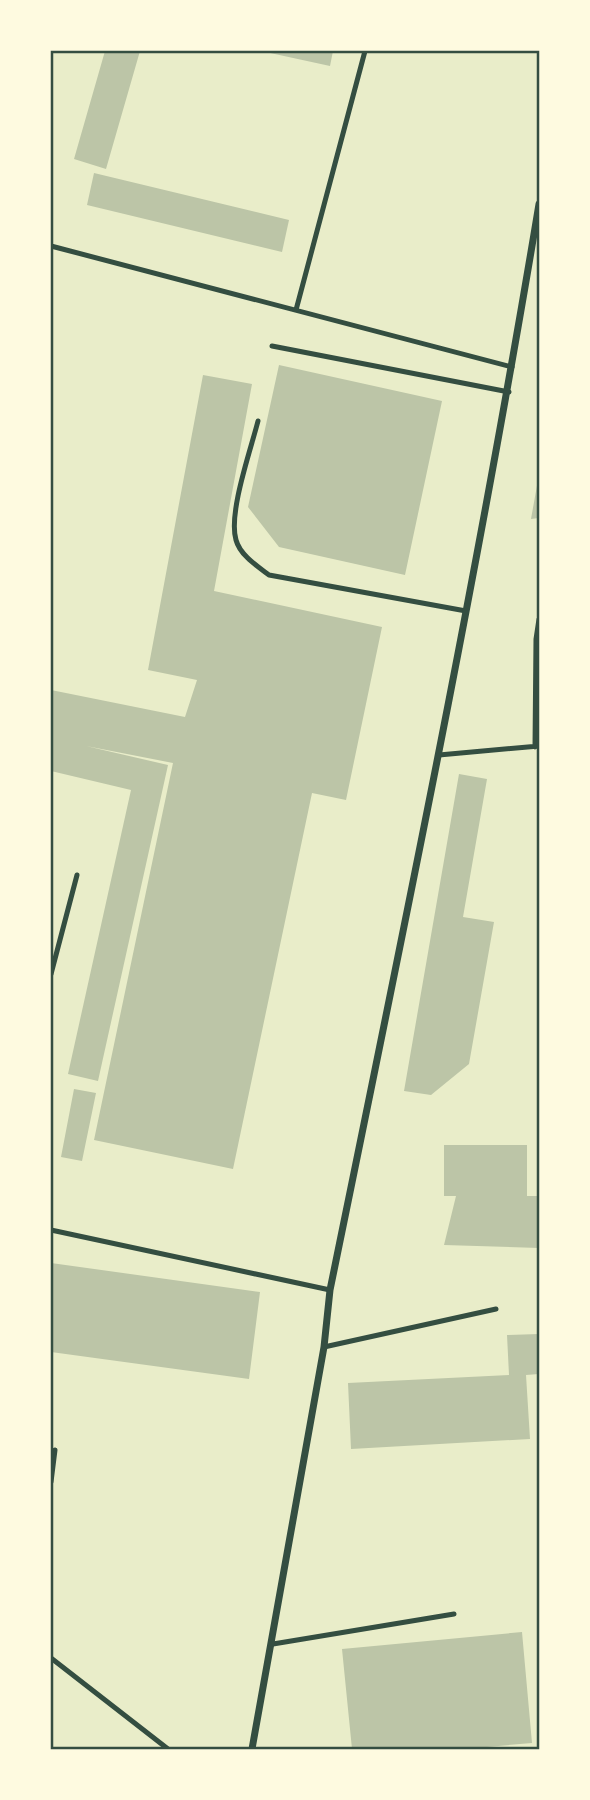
<svg xmlns="http://www.w3.org/2000/svg" width="590" height="1800" font-family="Poppins,sans-serif">
<style>
.building{fill:#bcc5a7}
.lines{fill:none;stroke-linecap:round;stroke-linejoin:round}
.service{stroke:#344e41;stroke-width:5}
.minor{stroke:#344e41;stroke-width:7}
.neatline{fill:none;stroke:#344e41;stroke-width:2.5}
</style>
<rect width="100%" height="100%" fill="#e9edc9"/>
<path class="building" d="M105,51H140L106,169L74,159Z
M261,51H333L330,66Z
M94,173L289,220L282,252L87,205Z
M279,365L442,401L405,575L279,547L248,507Z
M203,375L252,384L214,591L382,627L346,800L312,793L233,1169L94,1140L173,763L86,746L168,765L98,1081L68,1074L131,790L51,771V690L185,717L197,680L148,670Z
M538,480L539,518L531,519Z
M459,774L487,779L463,917L494,922L469,1064L431,1095L404,1091Z
M74,1089L96,1093L82,1161L61,1157Z
M444,1145H527V1196H539V1248L444,1245L456,1196H444Z
M51,1263L260,1292L249,1379L51,1352Z
M539,1334V1374L526,1375L530,1439L351,1449L348,1383L509,1375L507,1335Z
M522,1632L532,1743L464,1749H352L342,1649Z"/>
<g class="lines">
<path class="service" d="M51,246L512,367
M296,310L365,51
M272,346L509,392
M258,421C251,449 228,513 236,540C240,555 257,566 269,575L466,611
M535,747L536,639L539,619
M439,755L539,746
M51,974L77,875
M51,1230L330,1290
M324,1347L496,1309
M51,1482L55,1450
M273,1644L454,1614
M51,1658L168,1749"/>
<path class="minor" d="M252,1749L324,1347L330,1290C404,928 479,567 539,204"/>
</g>
<rect width="590" height="1800" fill="none" stroke="#fefae0" stroke-width="105"/>
<rect x="52" y="52" width="486" height="1696" class="neatline"/>
</svg>
